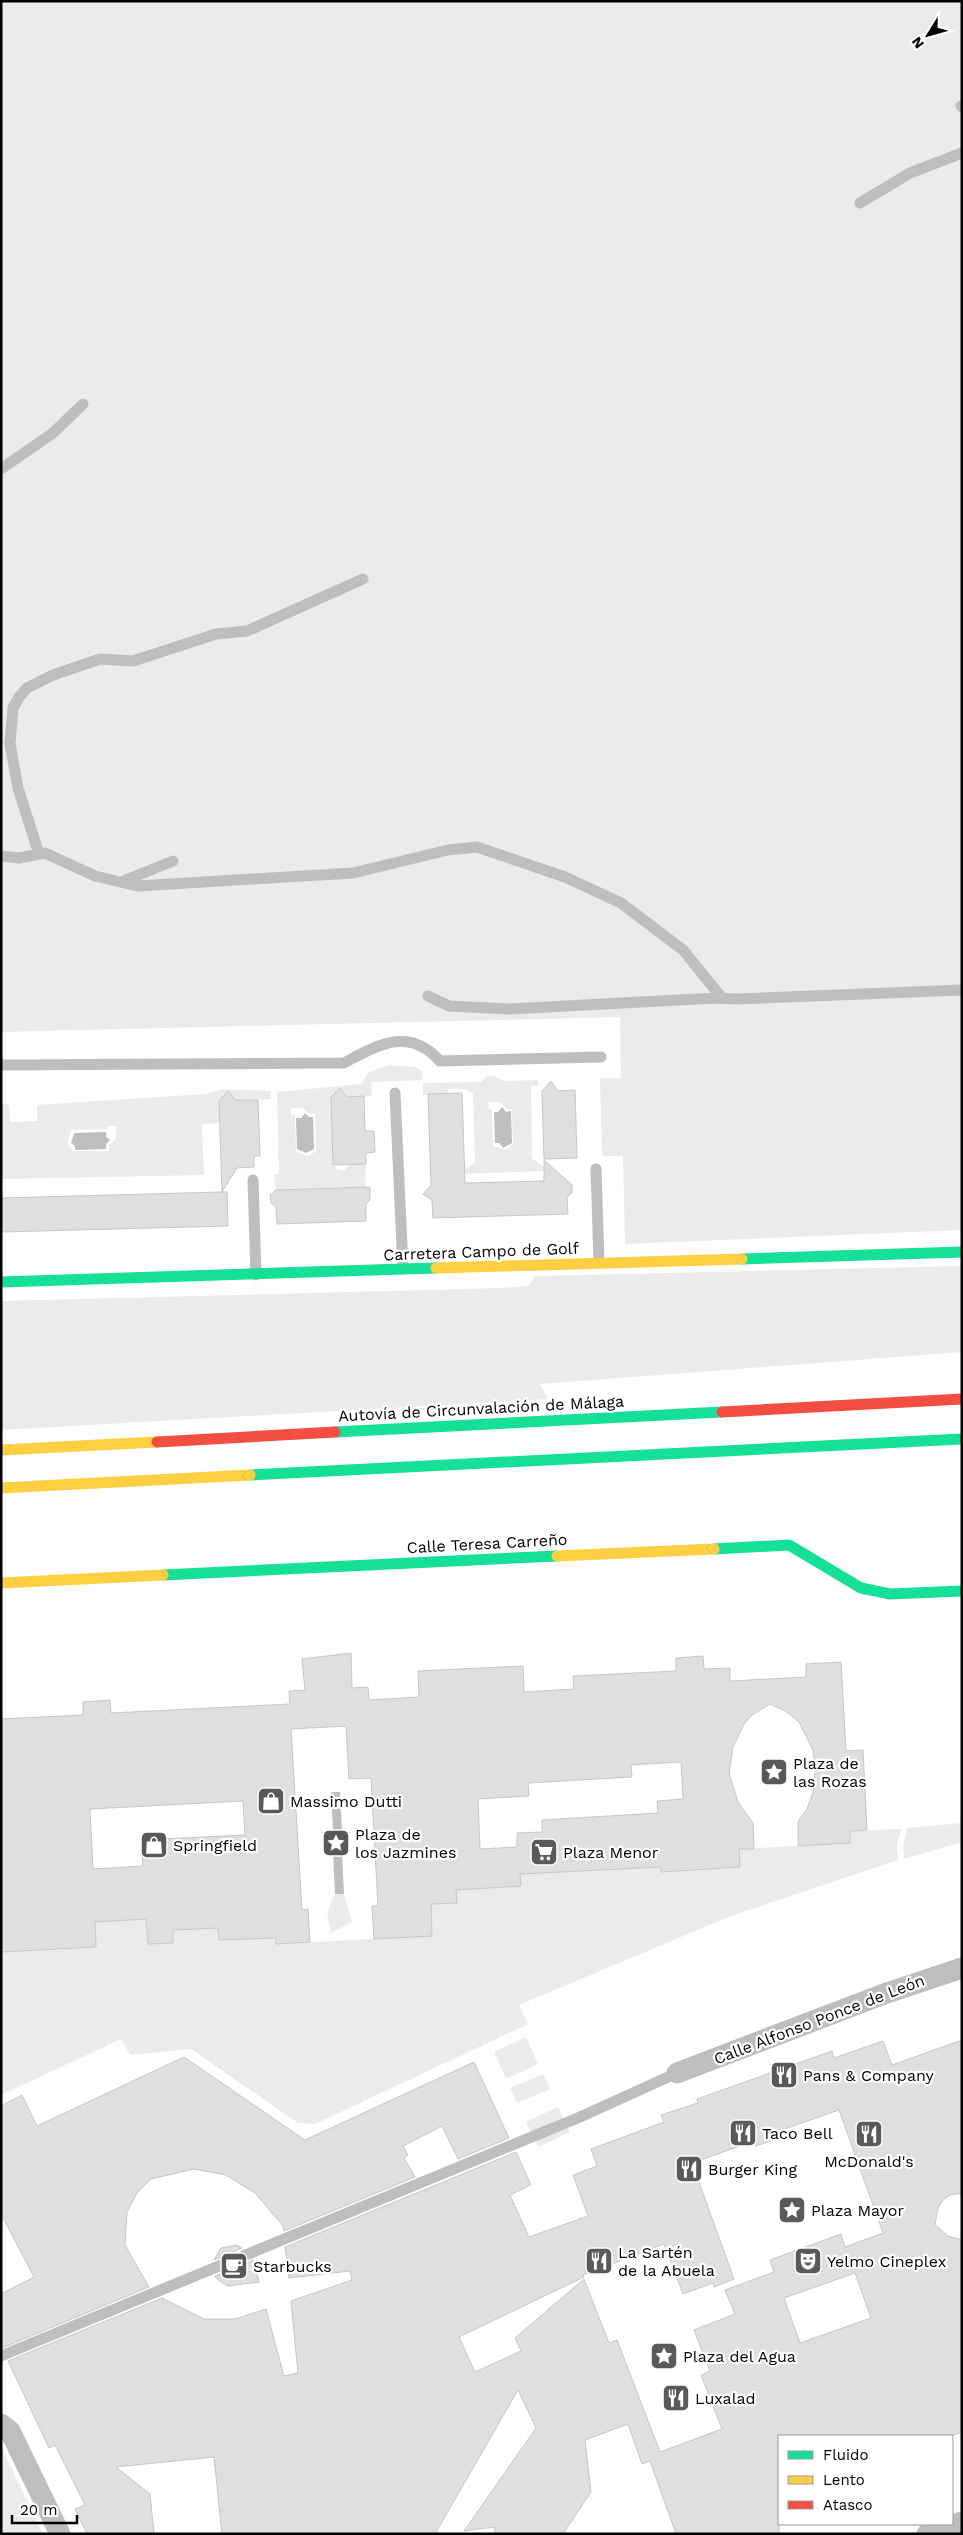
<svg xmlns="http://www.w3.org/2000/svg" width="963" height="2535" font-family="'Work Sans',sans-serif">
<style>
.green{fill:#ebebeb;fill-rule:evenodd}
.water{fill:#bebebe}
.building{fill:#dfdfdf;stroke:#c6c6c6;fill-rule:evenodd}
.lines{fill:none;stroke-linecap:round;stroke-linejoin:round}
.lane{stroke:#bebebe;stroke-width:11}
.street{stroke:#bebebe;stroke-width:21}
.fast{stroke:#16e098;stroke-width:11}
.slow{stroke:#ffcf43;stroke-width:11}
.jam{stroke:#f24e42;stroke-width:11}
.labels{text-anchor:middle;stroke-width:4.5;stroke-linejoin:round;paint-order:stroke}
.street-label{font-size:16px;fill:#000;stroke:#fff}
.poi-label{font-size:16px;fill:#000;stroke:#fff;text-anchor:start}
</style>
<rect width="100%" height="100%" fill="#fff"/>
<path class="green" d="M1,1H962V1230L625,1244L623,1156H602L600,1078H621L620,1017L1,1032Z
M389,1065L415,1067L422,1071L423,1080L371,1082L372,1096L347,1097L343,1091L336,1092L331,1097L333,1165L338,1170H345L349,1164H366L365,1187L276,1189L274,1175L279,1174L277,1092L362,1084L368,1073ZM291,1108H302L310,1114H315L316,1151L308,1156L296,1152L295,1115H291Z
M487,1076H494L504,1081L538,1080V1086H531L532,1158L544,1167V1171L456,1174V1170H465L475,1162L473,1094C465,1088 459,1088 449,1089L446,1094L423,1095V1083L481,1082ZM488,1102H500L507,1109H512L513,1145L505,1150L493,1146L492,1110L489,1109Z
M223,1089L271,1091V1099L235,1100L220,1123L202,1124L204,1175L1,1179V1103L9,1105L10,1122L37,1121V1105L205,1094ZM108,1126H116V1139L109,1145V1151H73L67,1143L72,1130L108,1129Z
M962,1266V1352L540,1384L548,1399L1,1430V1301L502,1288L528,1286L535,1276Z
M962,1823V1842L904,1859L903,1845L908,1828Z
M901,1829L897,1845L898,1860L731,1916L519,2005L528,2024L315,2124L298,2123L191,2049L130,2055L121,2039L1,2095V1952L96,1947L95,1922L146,1919L148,1944L173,1943V1930L218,1928L219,1940L276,1937L277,1944L407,1937V1931L432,1929L431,1904L457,1903L456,1890L520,1886V1874L661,1867V1872L740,1867L739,1849L850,1843V1831Z
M335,1894H344L352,1922L331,1933L327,1912Z
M526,2037L538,2064L506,2079L494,2052Z
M543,2074L550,2089L517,2103L510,2088Z
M558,2107L570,2132L538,2147L526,2122Z
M1,2446L43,2534H1Z"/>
<path class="water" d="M502,1107L506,1112L511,1111L512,1143L503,1148L499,1143H495L494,1112H498Z
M305,1113L309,1117H313L314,1149L306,1153L297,1149L296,1118H301Z
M106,1132V1137L110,1140L106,1144V1149L75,1150V1146L71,1143L74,1133Z
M331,1792H340L342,1831H333Z
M333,1853H342L344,1894H335Z"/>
<path class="building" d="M551,1081L558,1091L575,1090L577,1158L544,1159L542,1091Z
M340,1088L347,1097L364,1096L365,1131H374L375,1152L366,1153V1164L333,1165L331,1097Z
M228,1091L235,1100H258L260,1156H254V1167L237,1168L222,1192H227L228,1226L1,1232V1198L222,1192L219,1101Z
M462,1093L465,1183L544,1181V1160L572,1185V1193L567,1197L568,1214L433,1218L432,1200L423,1194L431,1185L428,1094Z
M370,1187V1200L366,1204V1221L277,1224L276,1207L271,1203L270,1195L276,1190Z
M351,1653L352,1688L368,1687L369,1700L419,1697L418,1671L523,1666L524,1692L574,1689L573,1676L676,1671V1658L703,1656L704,1669L730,1668V1681L806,1677V1664L841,1662L846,1751L863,1750L867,1830L850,1831V1843L798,1846V1821L807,1809L814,1789L815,1767L813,1750L799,1722L787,1712L770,1704L752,1715L744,1724L733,1747L729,1773L738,1802L753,1823L754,1849H739L740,1867L661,1872V1867L520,1874L521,1886L456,1890L457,1903L431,1904L432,1936L374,1939L372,1906H378L371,1778L349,1779L346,1726L291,1729L302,1910L308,1909L310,1942L276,1944V1938L219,1940L218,1928L173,1930V1943L148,1944L146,1919L95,1922L96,1947L1,1952V1719L83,1715V1702L110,1700L111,1713L290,1704L289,1691L305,1690L302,1659ZM681,1762L683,1799L657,1801L658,1813L542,1820V1832L517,1833V1847L480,1849L478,1799L529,1796L528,1783L632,1777L631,1765ZM243,1801L245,1835L141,1840L143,1866L93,1869L90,1809Z
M962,2040V2193L950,2195L943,2200L938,2208L935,2225L948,2236L962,2240V2432L951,2436H779V2534H676L650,2461L642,2464L628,2424L585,2440L591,2492L563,2534H494L495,2527L464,2531L536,2428L518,2390L435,2534H222L214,2457L116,2467L150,2494L154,2534H87L75,2509L85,2505L55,2445L49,2448L8,2361L162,2298L204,2319H235L266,2309L284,2376L298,2373L291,2301L352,2280L350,2271L289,2278L285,2247L516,2152L531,2185L510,2195L529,2237L588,2216L573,2175L597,2166L591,2149L664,2122L661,2115L698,2103L697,2099L832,2051L834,2058L883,2041L892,2065ZM839,2110L883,2233L845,2247L841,2234L770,2260L774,2272L725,2290L735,2314L694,2330L710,2371L701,2375L722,2429L660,2452L617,2340L609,2343L584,2279L515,2338L521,2351L475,2372L459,2337L584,2277L583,2275L664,2244L683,2294L713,2283L714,2287L734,2279L692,2163L754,2141L756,2146L782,2137L779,2131ZM855,2273L871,2318L800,2343L784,2298Z
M184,2057L305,2140L474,2062L509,2138L458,2159L442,2126L403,2146L408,2155L404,2158L415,2177L284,2231L283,2226L255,2193L226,2175L194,2169L151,2179L137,2193L127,2212L125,2245L149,2287L2,2348L1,2294L34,2277L1,2214V2106L22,2095L37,2126Z
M237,2245L242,2248L214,2260L221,2248Z
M253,2260L259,2282L227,2286L216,2278L215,2276Z"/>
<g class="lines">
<path class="lane" d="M961,106L962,107
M860,203L910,173L962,153
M1,469L53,433L83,404
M39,854L18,788L10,744L13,708L19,697L27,688L53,675L100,659L133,661L216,634L247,631L363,579
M1,856L19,858L45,853L95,876L137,886L353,873L448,850L477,847L565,877L621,903L683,950L722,998
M121,882L173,861
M428,996L449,1006L510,1009L716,998L736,999L962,990
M1,1065L344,1063C378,1045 409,1026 440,1061L601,1057
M395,1093L403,1269
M596,1169L599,1262
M253,1180L256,1275
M1,2356L580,2117L677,2073"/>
<path class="street" d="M677,2073L884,1994L962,1968
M1,2424L10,2431L60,2534
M927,2534L962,2522"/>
<path class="fast" d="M742,1259L962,1252
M1,1282L436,1268
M335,1432L722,1412
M250,1475L962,1439
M714,1549L789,1545L861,1588L890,1594L962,1591
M163,1575L557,1556"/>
<path class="slow" d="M436,1268L742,1259
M1,1450L157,1442
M1,1488L250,1475
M557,1556L714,1549
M1,1583L163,1575"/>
<path class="jam" d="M722,1412L962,1399
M157,1442L335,1432"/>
</g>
<defs>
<g id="sight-square" transform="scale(1.4375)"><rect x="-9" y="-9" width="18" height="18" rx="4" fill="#595959" stroke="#fff"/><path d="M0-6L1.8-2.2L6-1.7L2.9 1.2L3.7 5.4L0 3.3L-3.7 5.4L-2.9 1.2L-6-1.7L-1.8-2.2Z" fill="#fff"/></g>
<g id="shop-square" transform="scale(1.4375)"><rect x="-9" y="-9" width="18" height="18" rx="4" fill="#595959" stroke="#fff"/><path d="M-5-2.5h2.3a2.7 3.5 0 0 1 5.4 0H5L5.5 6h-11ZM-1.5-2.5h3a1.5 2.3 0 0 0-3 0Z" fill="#fff"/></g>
<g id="supermarket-square" transform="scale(1.4375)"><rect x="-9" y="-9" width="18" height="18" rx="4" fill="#595959" stroke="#fff"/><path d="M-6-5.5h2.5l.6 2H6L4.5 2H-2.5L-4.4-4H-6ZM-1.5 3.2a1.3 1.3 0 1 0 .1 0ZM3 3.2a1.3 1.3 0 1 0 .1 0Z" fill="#fff"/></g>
<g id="restaurant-square" transform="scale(1.4375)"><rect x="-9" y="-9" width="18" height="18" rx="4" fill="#595959" stroke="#fff"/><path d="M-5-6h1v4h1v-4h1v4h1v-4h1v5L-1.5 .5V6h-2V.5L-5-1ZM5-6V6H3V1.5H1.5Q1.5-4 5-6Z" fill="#fff"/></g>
<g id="theatre-square" transform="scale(1.4375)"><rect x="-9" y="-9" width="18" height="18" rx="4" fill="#595959" stroke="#fff"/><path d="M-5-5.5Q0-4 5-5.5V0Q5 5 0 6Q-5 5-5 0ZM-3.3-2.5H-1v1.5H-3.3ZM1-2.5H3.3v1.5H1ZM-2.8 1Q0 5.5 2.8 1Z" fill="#fff"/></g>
<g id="cafe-square" transform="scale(1.4375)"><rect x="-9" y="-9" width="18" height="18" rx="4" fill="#595959" stroke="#fff"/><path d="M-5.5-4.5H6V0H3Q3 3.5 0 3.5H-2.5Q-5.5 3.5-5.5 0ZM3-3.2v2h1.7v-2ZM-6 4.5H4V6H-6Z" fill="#fff"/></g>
</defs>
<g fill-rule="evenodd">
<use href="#sight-square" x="774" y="1772"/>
<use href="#shop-square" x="271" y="1801"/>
<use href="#sight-square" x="336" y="1843"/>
<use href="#shop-square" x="154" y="1845"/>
<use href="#supermarket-square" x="544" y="1852"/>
<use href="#restaurant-square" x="784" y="2075"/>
<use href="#restaurant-square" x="743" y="2133"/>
<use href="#restaurant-square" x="869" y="2134"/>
<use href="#restaurant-square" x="689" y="2169"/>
<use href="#sight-square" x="792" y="2210"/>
<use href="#restaurant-square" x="599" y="2261"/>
<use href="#theatre-square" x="808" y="2261"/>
<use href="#cafe-square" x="234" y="2266"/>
<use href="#sight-square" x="664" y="2356"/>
<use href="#restaurant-square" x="676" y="2398"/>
</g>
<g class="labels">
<g class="street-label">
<text transform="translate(481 1251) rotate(-2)" y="6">Carretera Campo de Golf</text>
<text transform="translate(481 1408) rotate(-3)" y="6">Autovía de Circunvalación de Málaga</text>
<text transform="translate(487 1543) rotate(-3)" y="6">Calle Teresa Carreño</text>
<text transform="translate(819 2019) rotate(-21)" y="6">Calle Alfonso Ponce de León</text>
</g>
<g class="poi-label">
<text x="793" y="1769">Plaza de<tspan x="793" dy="18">las Rozas</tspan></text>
<text x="290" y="1807">Massimo Dutti</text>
<text x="355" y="1840">Plaza de<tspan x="355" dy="18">los Jazmines</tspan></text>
<text x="173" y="1851">Springfield</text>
<text x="563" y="1858">Plaza Menor</text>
<text x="803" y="2081">Pans &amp; Company</text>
<text x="762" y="2139">Taco Bell</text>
<text x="869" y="2167" text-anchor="middle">McDonald's</text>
<text x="708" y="2175">Burger King</text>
<text x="811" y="2216">Plaza Mayor</text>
<text x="618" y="2258">La Sartén<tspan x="618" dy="18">de la Abuela</tspan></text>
<text x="827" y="2267">Yelmo Cineplex</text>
<text x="253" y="2272">Starbucks</text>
<text x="683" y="2362">Plaza del Agua</text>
<text x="695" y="2404">Luxalad</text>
</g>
</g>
<rect width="963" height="2535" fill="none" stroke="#000000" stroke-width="5"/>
<rect x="778" y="2435" width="175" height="90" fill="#ffffff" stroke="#999999"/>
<rect x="788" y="2451" width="25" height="8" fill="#16e098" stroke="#999999"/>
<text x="823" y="2460" font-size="15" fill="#000000">Fluido</text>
<rect x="788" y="2476" width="25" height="8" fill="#ffcf43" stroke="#999999"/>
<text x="823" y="2485" font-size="15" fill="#000000">Lento</text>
<rect x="788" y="2501" width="25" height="8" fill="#f24e42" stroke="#999999"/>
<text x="823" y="2510" font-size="15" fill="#000000">Atasco</text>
<g transform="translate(928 35) rotate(233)" stroke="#ffffff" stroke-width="4" paint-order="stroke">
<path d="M0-4L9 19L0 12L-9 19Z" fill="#000000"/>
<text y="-8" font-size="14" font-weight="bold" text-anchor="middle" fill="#000000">N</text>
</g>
<path d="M12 2515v8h65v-8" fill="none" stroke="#000000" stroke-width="2.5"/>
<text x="20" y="2515" font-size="15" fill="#000000" stroke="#ffffff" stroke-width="4" paint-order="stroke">20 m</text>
</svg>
